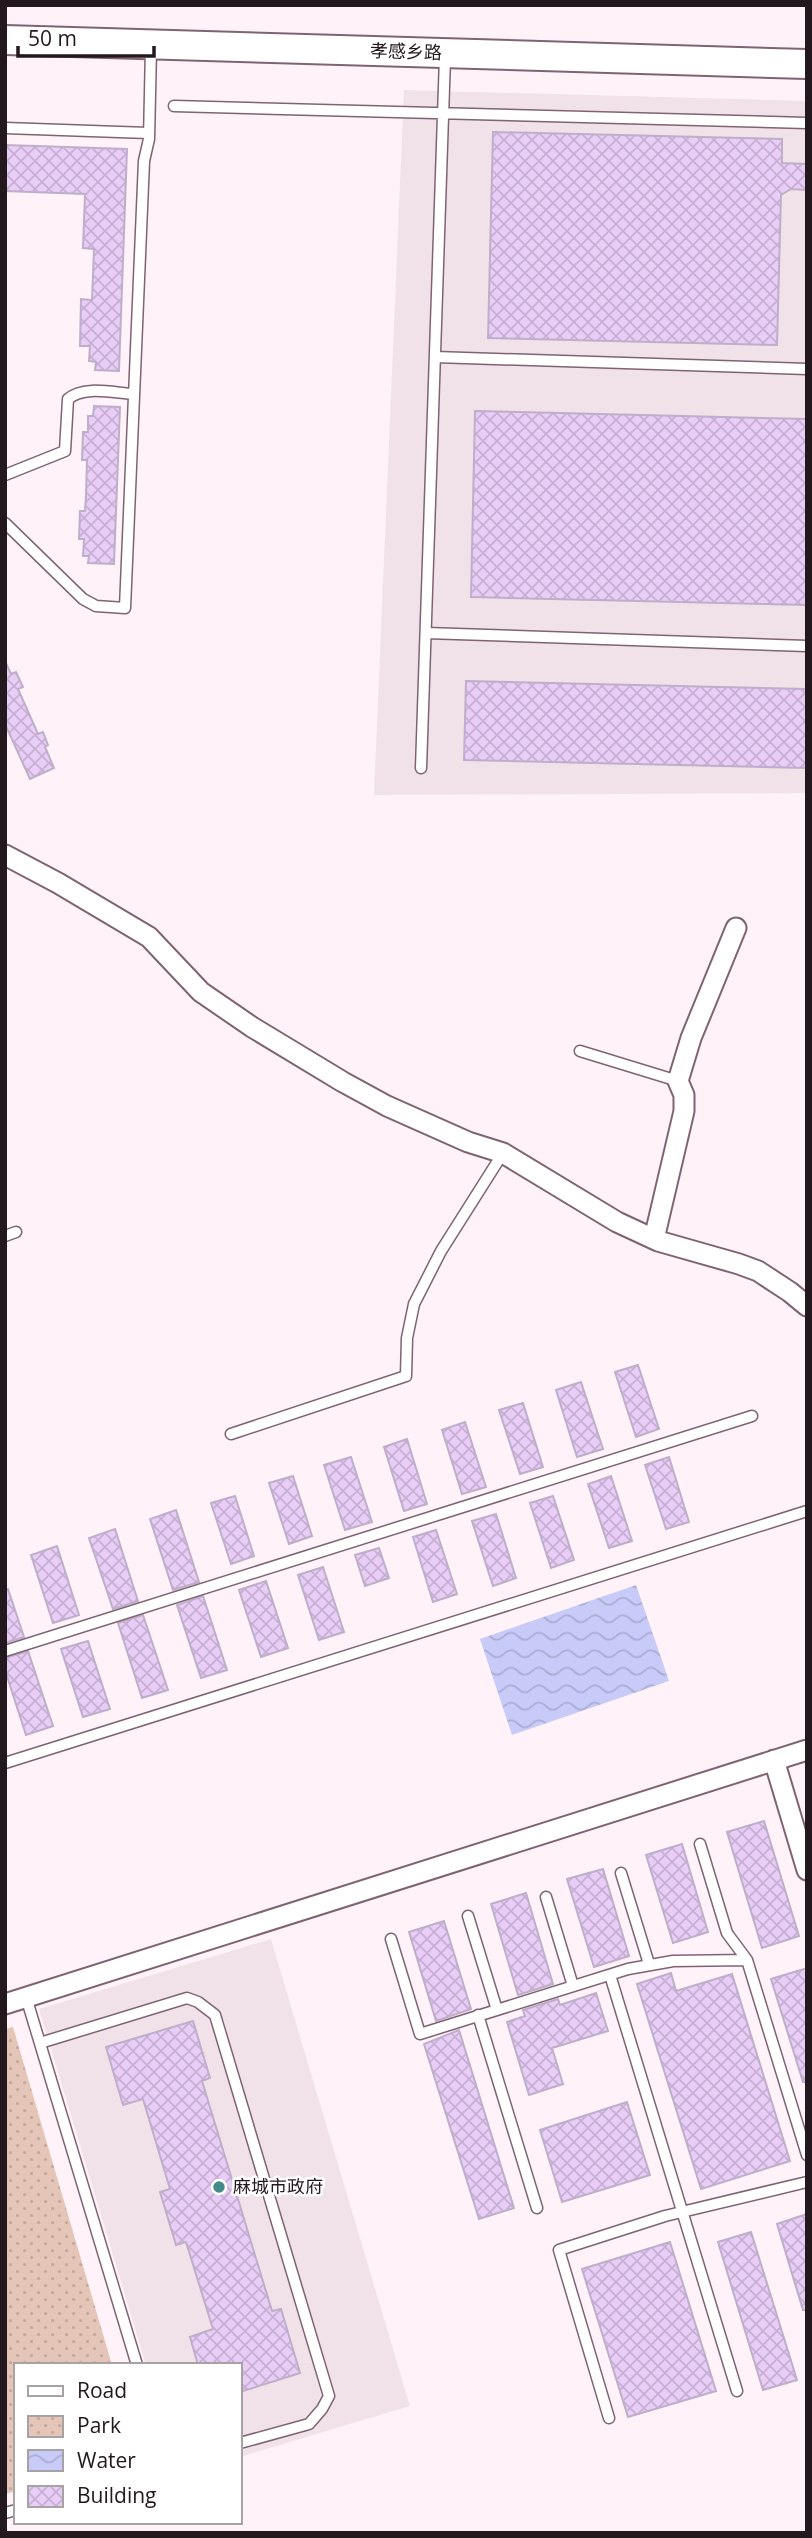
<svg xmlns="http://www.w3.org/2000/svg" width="812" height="2538" font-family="'Open Sans','Noto Sans SC',sans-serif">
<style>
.built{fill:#f1e2ea}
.park{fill:url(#park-dots)}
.water{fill:url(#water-waves)}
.building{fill:url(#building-cross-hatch);stroke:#bfaec9;stroke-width:2}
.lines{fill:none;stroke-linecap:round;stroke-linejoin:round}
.lane-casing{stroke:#7f6373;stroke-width:13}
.street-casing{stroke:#7f6373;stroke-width:23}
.secondary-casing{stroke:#7f6373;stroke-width:32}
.lane{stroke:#fff;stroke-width:10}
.street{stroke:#fff;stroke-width:19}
.secondary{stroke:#fff;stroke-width:28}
.poi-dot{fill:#448c88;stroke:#fff;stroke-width:2.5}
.labels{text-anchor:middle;stroke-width:5;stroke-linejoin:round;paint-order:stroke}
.street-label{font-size:18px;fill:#23181e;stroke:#fff}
.poi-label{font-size:18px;fill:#23181e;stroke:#fff;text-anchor:start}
</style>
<defs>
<pattern id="park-dots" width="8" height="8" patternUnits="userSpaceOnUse" patternTransform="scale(1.75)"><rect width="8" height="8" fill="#e4c5b8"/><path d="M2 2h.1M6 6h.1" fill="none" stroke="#c3a89e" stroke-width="1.8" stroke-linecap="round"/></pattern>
<pattern id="water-waves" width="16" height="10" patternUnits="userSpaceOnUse" patternTransform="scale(1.75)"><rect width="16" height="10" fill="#c8caf8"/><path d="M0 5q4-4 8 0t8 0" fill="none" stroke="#acadd4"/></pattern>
<pattern id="building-cross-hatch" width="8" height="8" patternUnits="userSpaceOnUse" patternTransform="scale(1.75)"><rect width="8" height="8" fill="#e8cdf7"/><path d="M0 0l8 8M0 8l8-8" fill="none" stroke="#c7afd3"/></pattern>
</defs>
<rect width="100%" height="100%" fill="#fff2f9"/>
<path class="built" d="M404,90L807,101V793L374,795Z
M271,1939L410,2406L240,2457V2365H146L39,2009Z"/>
<path class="park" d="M13,2027L112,2365H16V2491L5,2494V2029Z"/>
<path class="water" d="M636,1585L669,1681L512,1735L480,1639Z"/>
<path class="building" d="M493,132L782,139V163L807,164V190L791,189L781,195L777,345L488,338Z
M5,145L127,149L119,371L95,370L96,362L89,361L90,346H80L81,299L92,300L94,249L83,248L85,194L5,191Z
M94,406L120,407L114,564L88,563L89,556H83L84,539H79L80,511H85L86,495L87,460H82L83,432H88V416H93Z
M475,411L807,419V605L471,597Z
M5,661L11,674L16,672L23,687L18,689L38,734L43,732L48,745L45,747L54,768L30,779L5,724Z
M466,681L807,689V768L464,760Z
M638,1365L659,1429L636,1437L615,1372Z
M581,1382L603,1449L577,1457L556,1390Z
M523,1403L543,1467L520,1474L499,1410Z
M465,1422L486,1487L462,1494L442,1430Z
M407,1439L427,1504L404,1511L384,1447Z
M351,1457L372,1522L345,1530L324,1465Z
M669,1457L689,1522L666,1529L645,1465Z
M293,1476L312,1536L289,1544L269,1483Z
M611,1476L632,1541L609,1548L588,1484Z
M235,1496L254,1556L231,1564L211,1503Z
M553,1496L574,1560L551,1568L530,1503Z
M176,1510L199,1582L173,1590L150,1519Z
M496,1514L516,1578L493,1586L472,1521Z
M115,1529L138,1601L113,1609L89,1538Z
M436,1530L457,1594L433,1602L413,1537Z
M57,1546L79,1615L53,1623L31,1555Z
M379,1548L389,1578L365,1586L355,1555Z
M323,1567L344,1632L319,1640L298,1575Z
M266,1581L288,1648L261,1657L239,1590Z
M8,1589L24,1637L5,1643V1590Z
M203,1596L227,1670L201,1678L177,1605Z
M143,1615L168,1690L142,1698L118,1623Z
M88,1641L110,1709L83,1717L61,1649Z
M28,1651L53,1726L26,1735L5,1670V1658Z
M764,1821L799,1936L762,1948L727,1832Z
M682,1844L708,1932L673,1943L646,1855Z
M603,1869L629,1956L594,1967L567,1879Z
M526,1893L553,1984L518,1995L491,1904Z
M444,1921L471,2009L436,2021L409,1932Z
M807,1968V2082H803L771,1979Z
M671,1973L676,1991L732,1974L790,2161L701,2189L637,1984Z
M596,1993L608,2031L552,2048L563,2084L529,2095L507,2022L525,2016L523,2010L558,1999L560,2005Z
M193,2021L210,2078L202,2081L272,2311L281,2309L300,2373L240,2392V2365H198L190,2337L213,2329L186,2242L176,2245L160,2192L170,2189L143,2099L123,2105L106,2047Z
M459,2030L514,2208L479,2219L424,2044Z
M627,2102L650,2175L562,2202L540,2130Z
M807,2214V2310H803L777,2224Z
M751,2232L797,2380L763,2390L718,2242Z
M670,2242L716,2391L628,2417L582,2269Z"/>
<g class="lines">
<g class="lane-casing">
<path id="lane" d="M174,106L807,123
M5,128L148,133
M435,357L807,369
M5,475L65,451L68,399C84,385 114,393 134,394
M5,523L83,599L96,606L125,608L144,161L149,139L151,48
M426,633L807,646
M421,768L445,57
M580,1051L678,1081
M5,1236L16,1232
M231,1434L406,1376L407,1338L414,1304L441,1251L503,1153
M5,1651L752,1416
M5,1763L807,1511
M700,1844L727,1933L747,1960L807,2155
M621,1873L649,1964
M546,1897L573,1986
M468,1916L497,2010
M391,1939L420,2034L628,1969L673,1961L747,1960
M610,1975L737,2391
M26,1997L137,2365
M478,2015L537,2208
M40,2043L187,1998L198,2002L215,2015L329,2396L322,2409L309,2424L240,2443
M609,2418L559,2250L665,2216L807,2182
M5,2513L16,2510"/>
</g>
<g class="street-casing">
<path id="street" d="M5,855L58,883L149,937L201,992L252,1027L343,1082L387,1106L468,1142L503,1153L617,1222L658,1241L739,1264L758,1271L790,1292L807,1306
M654,1239L684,1111V1095L678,1081L691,1038L736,928
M774,1760L807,1870
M5,2004L807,1750"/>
</g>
<g class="secondary-casing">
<path id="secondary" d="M5,40L807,64"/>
</g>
<use href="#lane" class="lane"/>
<use href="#street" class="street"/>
<use href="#secondary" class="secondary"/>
</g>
<circle class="poi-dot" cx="219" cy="2187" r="7"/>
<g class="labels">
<g class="street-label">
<text transform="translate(406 52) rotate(2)" y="6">孝感乡路</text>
</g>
<g class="poi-label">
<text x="233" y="2193">麻城市政府</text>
</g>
</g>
<rect width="812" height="2538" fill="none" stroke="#23181e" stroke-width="14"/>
<rect x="14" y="2363" width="228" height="161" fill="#ffffff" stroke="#a7a3a5" stroke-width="2"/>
<rect x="28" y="2386" width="35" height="10" fill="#ffffff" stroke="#a7a3a5" stroke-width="2"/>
<text x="77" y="2398" font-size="21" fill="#23181e">Road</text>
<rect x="28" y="2416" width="35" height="21" fill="url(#park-dots)" stroke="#a7a3a5" stroke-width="2"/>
<text x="77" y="2433" font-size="21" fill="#23181e">Park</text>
<rect x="28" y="2450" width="35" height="21" fill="url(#water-waves)" stroke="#a7a3a5" stroke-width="2"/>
<text x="77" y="2468" font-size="21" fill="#23181e">Water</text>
<rect x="28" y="2486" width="35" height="21" fill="url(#building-cross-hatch)" stroke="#a7a3a5" stroke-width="2"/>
<text x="77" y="2503" font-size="21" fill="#23181e">Building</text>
<path d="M18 46v10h136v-10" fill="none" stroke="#23181e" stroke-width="3.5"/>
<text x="28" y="46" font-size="21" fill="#23181e" stroke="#ffffff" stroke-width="5" paint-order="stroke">50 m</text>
</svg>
